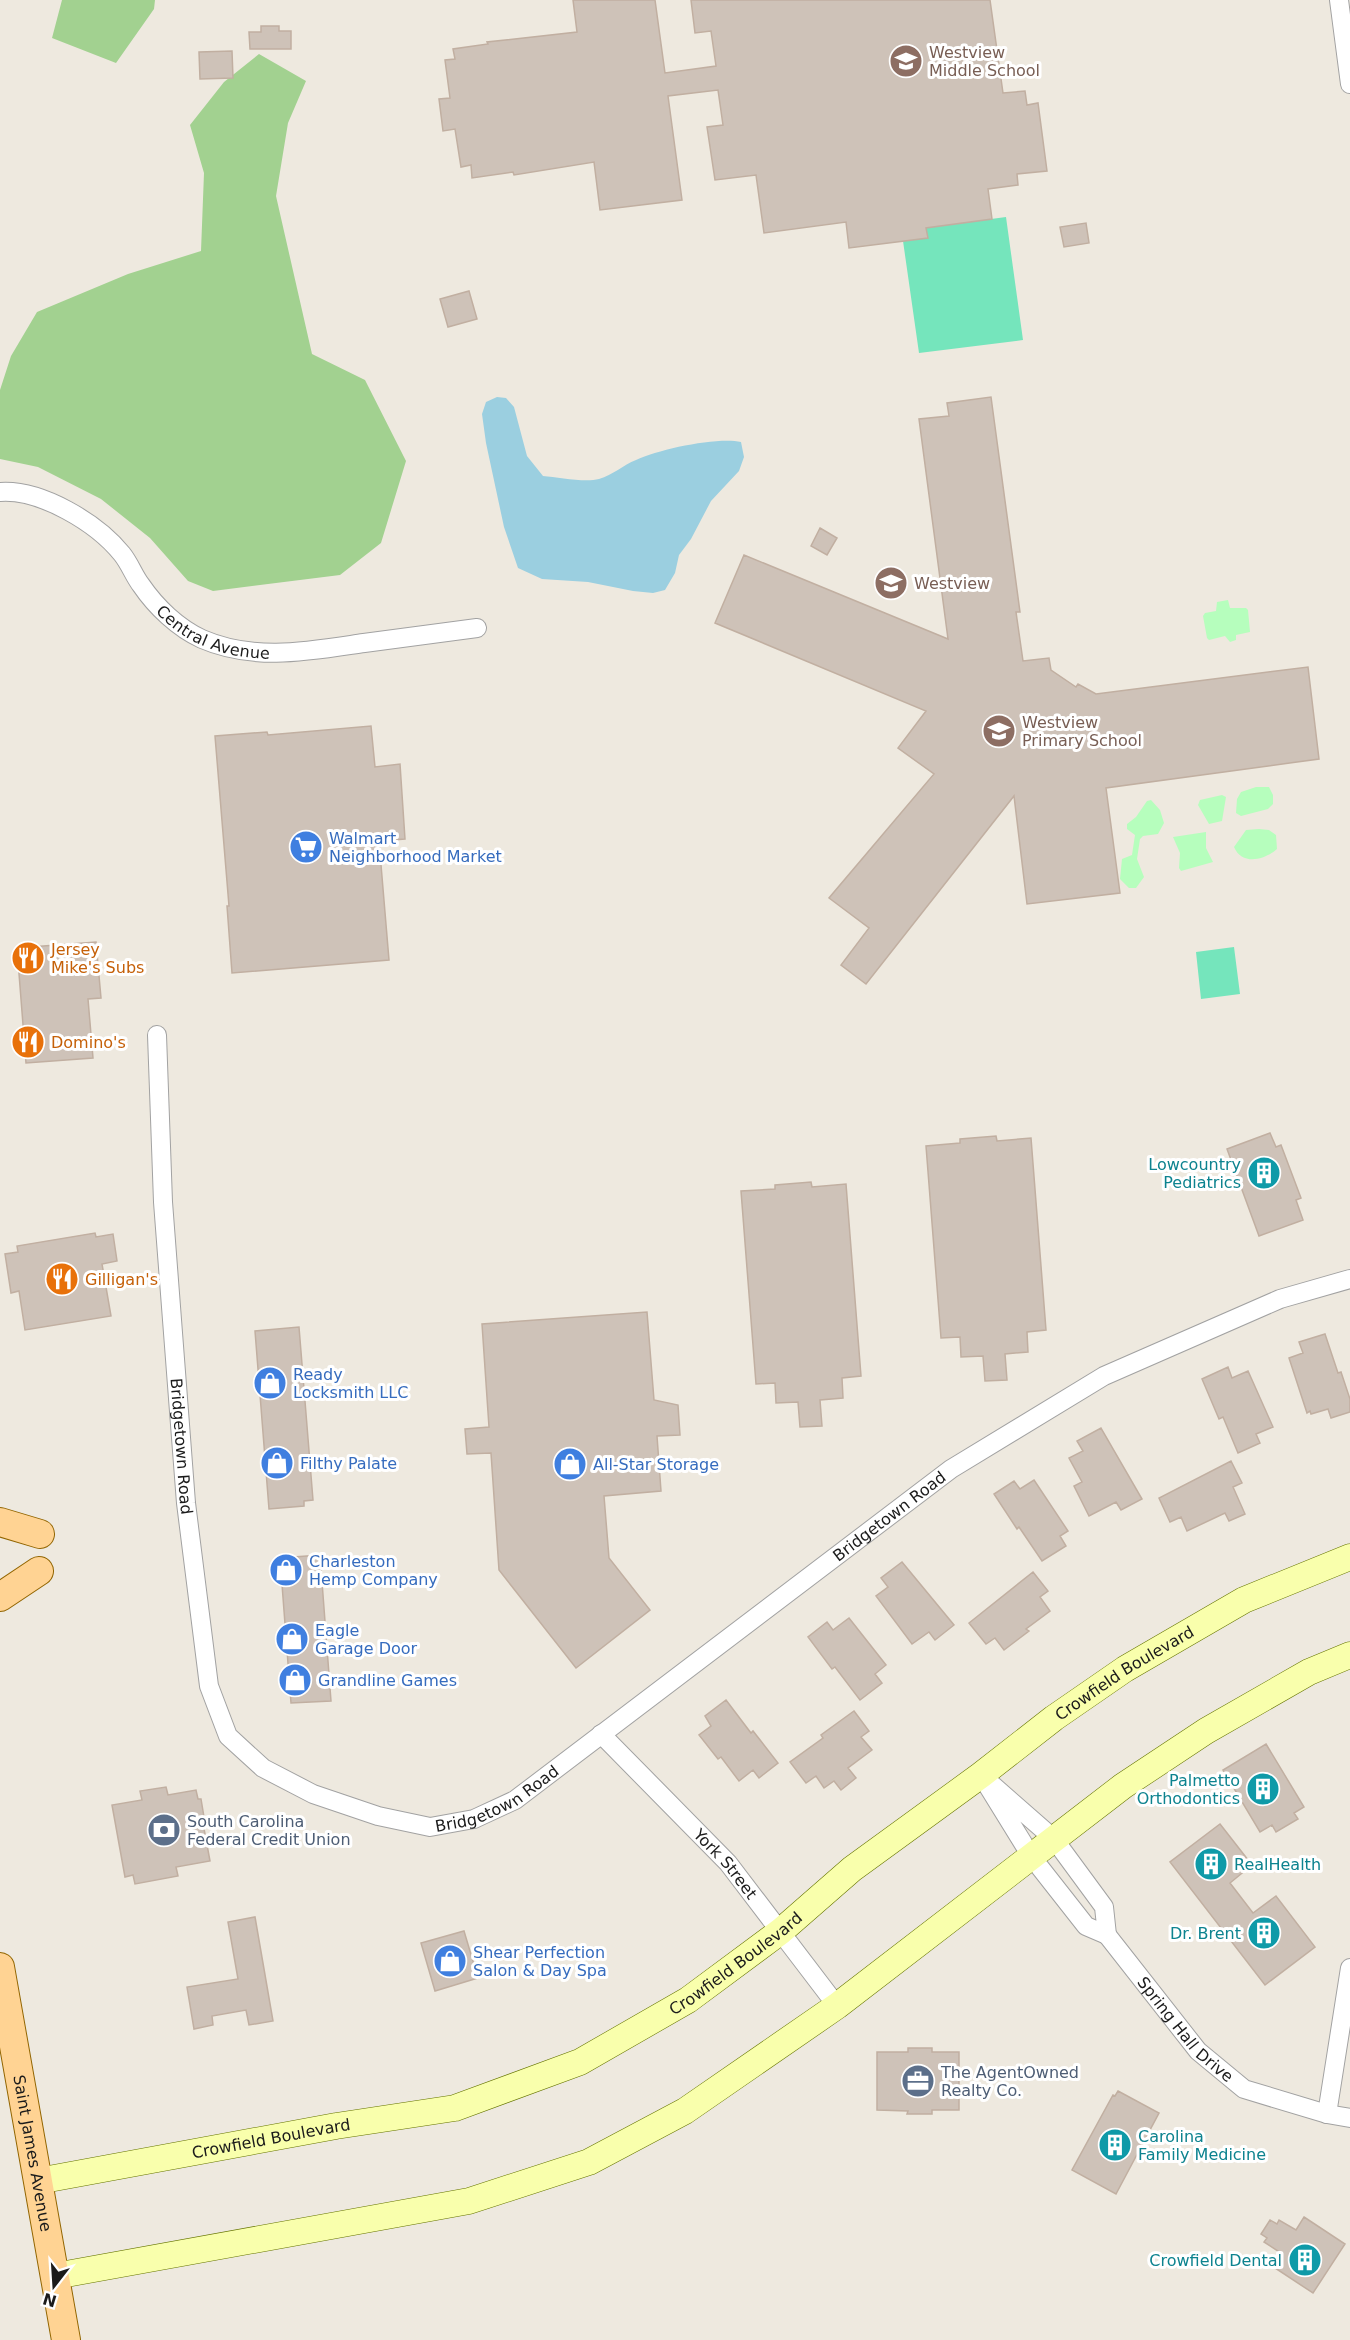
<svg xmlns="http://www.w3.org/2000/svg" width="1350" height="2340" font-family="'DejaVu Sans',sans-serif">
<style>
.forest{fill:#a2d190}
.park{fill:#b6febd}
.pitch{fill:#75e5bc}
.water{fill:#9bcfe0}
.building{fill:#cec2b8;stroke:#c1afa1;stroke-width:1.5}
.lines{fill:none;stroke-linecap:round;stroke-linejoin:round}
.minor-casing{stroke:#a2a2a2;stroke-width:20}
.secondary-casing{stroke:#657400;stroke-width:27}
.primary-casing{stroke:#926500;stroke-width:30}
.minor{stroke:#fff;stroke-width:18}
.secondary{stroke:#f9ffac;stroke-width:26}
.primary{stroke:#ffd393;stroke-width:28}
.labels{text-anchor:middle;stroke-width:6;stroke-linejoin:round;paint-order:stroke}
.education-label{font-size:16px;fill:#785e54;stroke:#fff;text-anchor:start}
.street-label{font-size:16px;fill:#1b1b1b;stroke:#fff}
.shop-label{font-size:16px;fill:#366cbe;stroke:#fff;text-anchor:start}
.food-label{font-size:16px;fill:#c56008;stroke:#fff;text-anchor:start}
.culture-label{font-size:16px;fill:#0d838f;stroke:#fff;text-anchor:end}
.service-label{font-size:16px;fill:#4e5e75;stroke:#fff;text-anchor:start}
</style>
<rect width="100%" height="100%" fill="#eee9df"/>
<path class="forest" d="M62,0H155L154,9L116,63L52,38Z
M259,54L306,81L288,123L276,196L312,354L365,380L406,461L381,543L340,575L213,591L188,581L150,538L101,499L38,467L0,459V390L11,356L37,312L128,274L201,251L204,173L190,125L224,82Z"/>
<path class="park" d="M1228,600L1230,608H1246L1248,610L1250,632L1236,635V640L1230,642L1225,636L1209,640L1207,638L1203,616L1205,613L1216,611L1217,602Z
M1256,787H1269L1273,795V804L1268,809L1241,816L1236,813L1237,799L1241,792Z
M1222,795L1226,797L1222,821L1209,824L1198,805L1200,800Z
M1151,800L1160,810L1164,823L1158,834L1143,836L1140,839L1137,859L1144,877L1136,888H1129L1120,879L1122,859L1132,855L1135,835L1127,829V824L1136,817L1147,801Z
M1259,829L1269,830L1276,835L1277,849C1265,860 1242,866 1234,847L1246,830Z
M1206,832V848L1213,862L1181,871L1179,868L1180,853L1173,837Z"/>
<path class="pitch" d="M1006,217L1023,340L919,353L903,241L924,228Z
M1234,947L1240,994L1201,999L1196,952Z"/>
<path class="water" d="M497,397L506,398L514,407L527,456L543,476C558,477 585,483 599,479C613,475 623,465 636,460C660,449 717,437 741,442L744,457L739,471L711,501L691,539L679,555L675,573L665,590L653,593L633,591L588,582L542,579L518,568L504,527L486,443L482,414L486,402Z"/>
<path class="building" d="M573,0H655L665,73L716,66L711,31L695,33L691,0H990L1003,93L1025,91L1027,105L1038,103L1047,171L1017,174L1018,185L988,189L992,219L926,228L928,238L849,248L846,222L764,233L756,175L715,180L707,127L723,125L718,90L668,96L682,200L600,210L594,162L514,175L513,172L472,178L471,165L461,167L455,129L443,131L439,99L450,98L445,60L455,59L453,49L488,44L487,42L577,32Z
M261,26H279V31H291V49H250L249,32H261Z
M232,51L233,78L200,79L199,52Z
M1086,223L1089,243L1064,247L1060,227Z
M469,291L477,319L448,327L440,299Z
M991,397L1020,612H1016L1023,661L1049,658L1051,670L1076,687L1078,684L1096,694L1308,667L1319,759L1106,788L1120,893L1027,904L1014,796L866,984L841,965L869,928L829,898L934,774L898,748L926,711L715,623L744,555L948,639L919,419L949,416L947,403Z
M820,528L837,538L827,555L811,546Z
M371,726L375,767L400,764L405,839L379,841L389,960L232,973L227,906H229L215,736L267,732L268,735Z
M96,942L101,998L88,999L93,1058L26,1063L17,948Z
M1270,1133L1276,1147L1281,1145L1301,1198L1296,1200L1303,1220L1259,1236L1227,1149Z
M996,1136L997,1141L1031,1138L1046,1330L1027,1332L1028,1352L1005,1354L1007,1380L985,1381L983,1356L961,1357L960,1337L941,1338L926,1146L960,1143V1139Z
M811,1182L812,1187L846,1184L861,1376L842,1378L843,1398L820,1400L822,1426L800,1427L798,1402L776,1403L775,1383L756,1384L741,1191L775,1189V1185Z
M95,1233L96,1237L113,1234L117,1261L102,1264L111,1316L25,1330L19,1291L11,1293L5,1254L18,1252L17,1246Z
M647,1312L654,1400L678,1405L680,1435L657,1436L661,1491L604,1496L609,1558L650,1610L576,1668L499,1570L491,1453L467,1454L465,1429L489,1427L482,1324Z
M299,1327L313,1500L304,1501V1506L269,1509L255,1331Z
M1325,1334L1338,1373L1341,1372L1350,1399V1412L1331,1418L1328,1409L1311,1414L1310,1411L1307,1413L1289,1358L1303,1353L1299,1342Z
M1228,1367L1232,1378L1248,1371L1273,1427L1256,1434L1260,1443L1238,1453L1223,1417L1219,1419L1202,1379Z
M1101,1428L1142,1499L1121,1510L1116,1502L1089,1516L1074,1486L1082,1482L1069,1458L1083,1451L1077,1441Z
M1231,1461L1242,1483L1233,1487L1245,1514L1229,1521L1225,1513L1187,1531L1181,1517L1170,1522L1159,1498Z
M1034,1480L1068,1531L1060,1536L1066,1546L1042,1561L1019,1527L1017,1529L994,1494L1014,1481L1020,1489Z
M320,1555L331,1701L291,1703L280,1558Z
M902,1562L954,1625L935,1640L929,1632L912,1644L876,1596L888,1587L881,1578Z
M1033,1572L1048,1591L1040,1597L1050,1611L1026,1629L1029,1631L1004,1650L995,1638L986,1644L969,1623Z
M849,1618L886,1665L875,1674L882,1683L860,1700L835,1667L832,1669L808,1637L827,1622L833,1630Z
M726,1700L751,1733L753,1731L778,1763L759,1778L753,1770L739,1781L721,1757L718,1759L699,1735L711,1726L705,1716Z
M854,1711L869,1731L861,1737L872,1750L848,1768L856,1778L841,1790L834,1781L824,1788L816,1776L806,1783L790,1762L823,1738L821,1735Z
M1266,1744L1304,1807L1294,1813L1298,1819L1276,1832L1272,1825L1260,1832L1223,1770Z
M166,1787L168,1795L196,1790L198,1799H201L204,1817L202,1818L210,1861L176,1867L178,1876L135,1884L133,1875L125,1877L112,1805L142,1800L140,1791Z
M1220,1824L1252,1865L1230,1883L1253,1913L1276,1896L1315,1947L1265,1985L1170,1862Z
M255,1917L273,2021L249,2025L246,2010L212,2016L213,2025L194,2029L187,1987L238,1979L228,1922Z
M464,1931L478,1978L435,1991L421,1943Z
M908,2048H932V2052H959V2110H932V2114H907L908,2111L877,2110V2052H908Z
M1118,2091L1159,2113L1116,2194L1072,2170L1113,2095L1115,2096Z
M1304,2217L1345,2244L1313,2293L1272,2266L1281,2253L1264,2242L1267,2238L1261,2234L1270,2220L1277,2224L1279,2220L1296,2230Z"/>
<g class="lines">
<g class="minor-casing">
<g id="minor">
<path d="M1339,0L1350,84"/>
<path id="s1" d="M0,492C41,489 97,523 122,554C130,564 134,576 141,585C156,607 178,628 202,639C255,662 310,651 364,643C402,638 439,633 477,628"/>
<path id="s2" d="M157,1035L163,1202L186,1503L209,1686L228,1736L263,1768L313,1794L378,1816L430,1827L474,1819L515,1800L951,1469L1104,1376L1280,1299L1350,1279"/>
<path id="s3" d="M601,1734L728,1863L837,2006"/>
<path d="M981,1775L1054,1839L1104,1907L1107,1935L1086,1926L1031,1856Z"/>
<path id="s4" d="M1107,1935L1198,2051L1244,2089L1327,2114L1350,2118"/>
<path d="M1327,2114L1350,1968"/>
</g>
</g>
<g class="secondary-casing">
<g id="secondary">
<path id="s5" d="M38,2181L336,2126L455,2108L580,2062L688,2000L781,1931L852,1869L981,1775L1054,1718L1125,1669L1244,1600L1350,1557"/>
<path d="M55,2276L469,2201L589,2162L685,2111L837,2006L1123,1786L1206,1731L1309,1672L1350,1655"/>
</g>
</g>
<g class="primary-casing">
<g id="primary">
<path d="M0,1522L40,1534"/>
<path d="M0,1597L39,1571"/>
<path id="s6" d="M0,1967L66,2340"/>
</g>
</g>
<use href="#minor" class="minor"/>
<use href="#secondary" class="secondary"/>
<use href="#primary" class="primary"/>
</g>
<defs>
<g id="school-disc" transform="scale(1.725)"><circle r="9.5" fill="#8d6e63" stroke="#fff"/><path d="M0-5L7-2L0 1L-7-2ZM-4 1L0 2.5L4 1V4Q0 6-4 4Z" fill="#fff"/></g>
<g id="supermarket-disc" transform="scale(1.725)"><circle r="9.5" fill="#3f7fe0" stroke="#fff"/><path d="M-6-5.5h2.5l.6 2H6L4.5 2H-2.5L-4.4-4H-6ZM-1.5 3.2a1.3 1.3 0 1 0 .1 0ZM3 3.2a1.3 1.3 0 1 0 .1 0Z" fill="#fff"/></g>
<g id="restaurant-disc" transform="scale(1.725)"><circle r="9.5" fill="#e8710a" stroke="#fff"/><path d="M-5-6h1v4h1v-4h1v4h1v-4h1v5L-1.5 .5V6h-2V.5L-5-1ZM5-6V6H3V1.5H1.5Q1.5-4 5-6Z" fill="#fff"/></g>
<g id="building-disc" transform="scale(1.725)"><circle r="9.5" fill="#0f9aa8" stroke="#fff"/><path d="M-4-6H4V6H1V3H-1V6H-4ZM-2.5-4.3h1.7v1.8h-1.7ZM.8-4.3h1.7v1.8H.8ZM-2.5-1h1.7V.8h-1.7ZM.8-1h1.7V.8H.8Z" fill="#fff"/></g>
<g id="shop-disc" transform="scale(1.725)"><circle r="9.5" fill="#3f7fe0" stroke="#fff"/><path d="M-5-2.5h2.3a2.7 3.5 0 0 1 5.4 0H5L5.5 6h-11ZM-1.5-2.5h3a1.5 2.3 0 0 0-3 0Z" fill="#fff"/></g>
<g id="bank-disc" transform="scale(1.725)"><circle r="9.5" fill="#5c6f8a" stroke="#fff"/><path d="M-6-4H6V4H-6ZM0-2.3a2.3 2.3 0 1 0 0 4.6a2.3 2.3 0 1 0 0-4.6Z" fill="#fff"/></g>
<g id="office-disc" transform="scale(1.725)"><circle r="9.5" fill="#5c6f8a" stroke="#fff"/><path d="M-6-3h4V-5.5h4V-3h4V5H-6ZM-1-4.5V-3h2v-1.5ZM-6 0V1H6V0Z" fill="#fff"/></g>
</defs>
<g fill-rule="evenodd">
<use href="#school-disc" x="906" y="61"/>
<use href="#school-disc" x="891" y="583"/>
<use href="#school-disc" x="999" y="731"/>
<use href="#supermarket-disc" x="306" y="847"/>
<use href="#restaurant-disc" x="28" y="958"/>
<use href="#restaurant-disc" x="28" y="1042"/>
<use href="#building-disc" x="1264" y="1173"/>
<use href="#restaurant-disc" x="62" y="1279"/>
<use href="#shop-disc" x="270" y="1383"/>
<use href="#shop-disc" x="277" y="1463"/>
<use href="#shop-disc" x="570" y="1464"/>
<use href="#shop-disc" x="286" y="1570"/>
<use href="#shop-disc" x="292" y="1639"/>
<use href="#shop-disc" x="295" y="1680"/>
<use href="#building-disc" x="1263" y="1789"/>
<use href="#bank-disc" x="164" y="1830"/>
<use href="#building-disc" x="1211" y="1864"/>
<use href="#building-disc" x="1264" y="1933"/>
<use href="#shop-disc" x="450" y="1961"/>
<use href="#office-disc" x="918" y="2081"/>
<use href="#building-disc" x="1115" y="2145"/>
<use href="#building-disc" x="1305" y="2260"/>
</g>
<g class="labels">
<g class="education-label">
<text x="929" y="58">Westview<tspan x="929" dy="18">Middle School</tspan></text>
<text x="914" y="589">Westview</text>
<text x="1022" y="728">Westview<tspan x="1022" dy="18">Primary School</tspan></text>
</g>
<g class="street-label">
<text dy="6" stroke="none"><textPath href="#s1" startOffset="268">Central Avenue</textPath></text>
<text dy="6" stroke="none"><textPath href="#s2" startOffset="412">Bridgetown Road</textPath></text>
<text dy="6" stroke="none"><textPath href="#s2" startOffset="1492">Bridgetown Road</textPath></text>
<text dy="6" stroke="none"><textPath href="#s5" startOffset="1227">Crowfield Boulevard</textPath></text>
<text dy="6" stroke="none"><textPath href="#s2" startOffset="1006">Bridgetown Road</textPath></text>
<text dy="6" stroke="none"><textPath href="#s3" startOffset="180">York Street</textPath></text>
<text dy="6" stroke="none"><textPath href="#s5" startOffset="741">Crowfield Boulevard</textPath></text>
<text dy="6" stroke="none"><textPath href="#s4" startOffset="123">Spring Hall Drive</textPath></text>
<text dy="6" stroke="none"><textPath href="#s5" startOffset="237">Crowfield Boulevard</textPath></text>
<text dy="6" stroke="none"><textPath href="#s6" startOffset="189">Saint James Avenue</textPath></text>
</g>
<g class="shop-label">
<text x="329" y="844">Walmart<tspan x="329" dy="18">Neighborhood Market</tspan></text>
<text x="293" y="1380">Ready<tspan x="293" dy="18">Locksmith LLC</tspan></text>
<text x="300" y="1469">Filthy Palate</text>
<text x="593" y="1470">All-Star Storage</text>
<text x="309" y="1567">Charleston<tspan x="309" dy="18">Hemp Company</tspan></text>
<text x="315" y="1636">Eagle<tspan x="315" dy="18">Garage Door</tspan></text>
<text x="318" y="1686">Grandline Games</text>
<text x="473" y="1958">Shear Perfection<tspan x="473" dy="18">Salon &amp; Day Spa</tspan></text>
</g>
<g class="food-label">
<text x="51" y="955">Jersey<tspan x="51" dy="18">Mike's Subs</tspan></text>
<text x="51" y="1048">Domino's</text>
<text x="85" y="1285">Gilligan's</text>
</g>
<g class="culture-label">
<text x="1241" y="1170">Lowcountry<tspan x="1241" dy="18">Pediatrics</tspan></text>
<text x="1240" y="1786">Palmetto<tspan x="1240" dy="18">Orthodontics</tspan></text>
<text x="1234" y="1870" text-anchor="start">RealHealth</text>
<text x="1241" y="1939">Dr. Brent</text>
<text x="1138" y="2142" text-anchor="start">Carolina<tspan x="1138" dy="18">Family Medicine</tspan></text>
<text x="1282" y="2266">Crowfield Dental</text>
</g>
<g class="service-label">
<text x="187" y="1827">South Carolina<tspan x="187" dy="18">Federal Credit Union</tspan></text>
<text x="941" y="2078">The AgentOwned<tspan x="941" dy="18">Realty Co.</tspan></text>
</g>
</g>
<g transform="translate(54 2286) rotate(197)" stroke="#ffffff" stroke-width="4.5" paint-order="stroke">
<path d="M0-4.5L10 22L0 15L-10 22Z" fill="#1b1b1b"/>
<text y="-9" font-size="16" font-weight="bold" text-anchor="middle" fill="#1b1b1b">N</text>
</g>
</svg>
